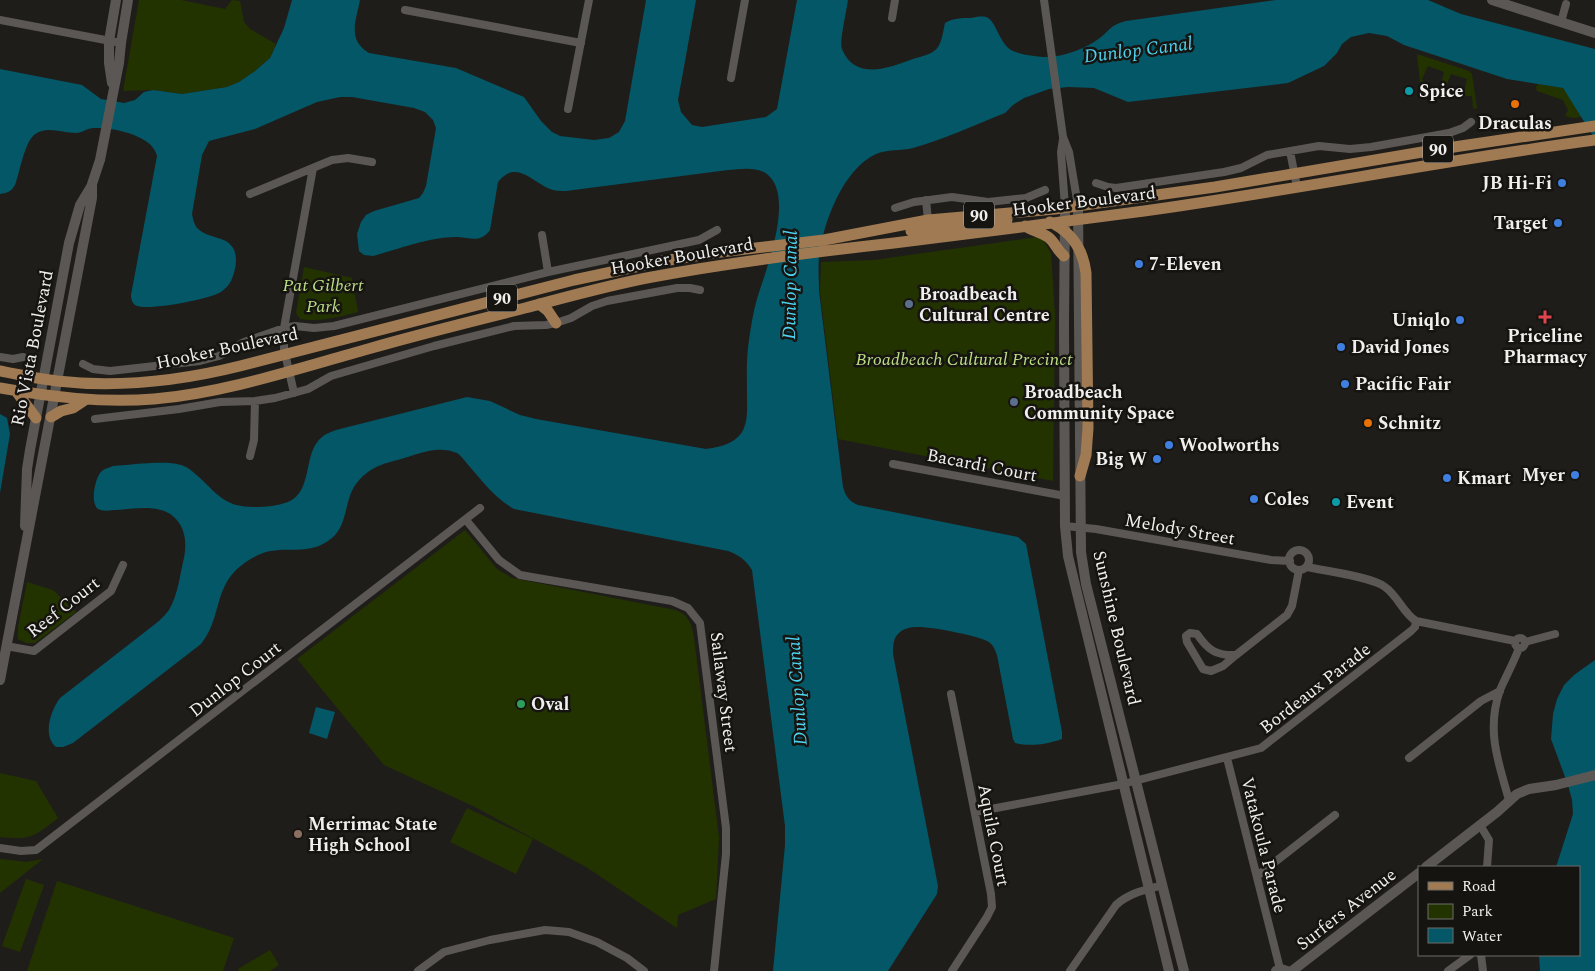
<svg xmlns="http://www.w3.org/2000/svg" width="1595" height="971" font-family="Spectral,serif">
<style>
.green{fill:#233300}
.water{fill:#045766}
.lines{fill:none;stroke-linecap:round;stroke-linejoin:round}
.street{stroke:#5a5754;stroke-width:8}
.secondary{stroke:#5a5754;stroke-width:10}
.primary{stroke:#a07a52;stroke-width:11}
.culture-dot{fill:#0f9aa8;stroke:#161411;stroke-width:2}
.food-dot{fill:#e8710a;stroke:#161411;stroke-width:2}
.shop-dot{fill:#3f7fe0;stroke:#161411;stroke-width:2}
.service-dot{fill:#5c6f8a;stroke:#161411;stroke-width:2}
.health-dot{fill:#e0444e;stroke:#161411;stroke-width:2}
.leisure-dot{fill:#2e9e5b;stroke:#161411;stroke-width:2}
.education-dot{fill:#8d6e63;stroke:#161411;stroke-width:2}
.labels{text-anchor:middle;stroke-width:5;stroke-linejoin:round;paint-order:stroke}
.shield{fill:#161411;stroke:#afadab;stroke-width:1}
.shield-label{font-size:16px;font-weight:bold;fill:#f0efed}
.poi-label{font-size:18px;font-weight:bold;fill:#f0efed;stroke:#161411;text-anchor:start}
.street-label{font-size:18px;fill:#f0efed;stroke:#161411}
.park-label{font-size:18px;font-style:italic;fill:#bbdd84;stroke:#161411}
.water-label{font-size:19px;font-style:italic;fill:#4cd3f0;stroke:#161411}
</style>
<rect width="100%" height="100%" fill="#1f1d1a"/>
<path class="green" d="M139,0H181L225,9L232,0L240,1L244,22L250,29L276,44L270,58L255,71L239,82L227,87L182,94L153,90L123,91Z
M1417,54L1469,71L1472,74L1477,108L1473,109L1472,96H1465L1464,93L1467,79L1451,74L1446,86L1441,84L1444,72L1428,66L1422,79L1423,82H1420Z
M1538,84L1563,88L1582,117L1573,118L1565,116L1568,110L1563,100L1537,91L1536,87Z
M1037,237L1043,240L1051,253L1055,315L1053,481L838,439L820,292L821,262L874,260Z
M304,267L352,278L358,312C339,317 320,322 300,319L296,313Z
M465,530L497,569L512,578L675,610C688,614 692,624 694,638L719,837L716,899L678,915L677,928L586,867L475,807L384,765L297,659Z
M27,582L53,590L76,612L35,643H26L18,639V627Z
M0,773L36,781L58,818C33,837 33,840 0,837Z
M467,808L533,839L516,874L450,842Z
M0,859L27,862L43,859L0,893Z
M26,879L44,885L20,952L2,946Z
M57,881L234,938L223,971H27Z
M270,950L279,965L270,971H239L238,969Z"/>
<path class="water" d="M292,0H360C356,21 347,40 369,53L456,68L524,97L541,121L552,132L560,136L594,140L609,138L619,132L625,121L646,0H696L678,100L681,112L692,125L702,127L766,117L777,109L797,0H848C847,9 839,43 842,49C855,81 889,68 913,59C919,57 929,55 934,51C942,46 943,31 945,23C954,18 961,18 971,18C975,17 982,16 986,17C996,20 999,43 1011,50C1020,55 1035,56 1044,57C1061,58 1088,48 1101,37C1112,28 1111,25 1126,21L1276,0H1428L1461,14L1595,49V139L1563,88L1507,79L1404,45L1387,36L1369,33L1351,37L1342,44L1337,53L1324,66L1288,83L1128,102L1094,88L1068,87L1049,89L1024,98L1013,105L1005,113C975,125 944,139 913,148C901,151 887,149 876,154C843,169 823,223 819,257C818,268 819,280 819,291L843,487C846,497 849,501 858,505L1018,537L1026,544L1062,732V739C1048,744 1030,747 1015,743L1013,739L997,655C995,650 994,646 989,642C980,636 929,626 917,627C911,627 904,628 899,633C893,638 893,646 893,654L938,886L937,894L888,971H773L785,845V826L752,570C746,560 739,555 728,551L514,509C496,499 483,482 470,467C466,463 462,456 457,453C451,450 441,449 435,450C424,451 412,456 401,459C382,464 369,467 356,484C344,500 348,525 332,538C310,556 291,546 266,552C256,555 245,562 237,569C214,591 221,619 201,644L73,743L63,747H56C42,735 51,710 60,698L159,621C162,618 166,614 169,610C178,595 180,574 184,558C186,548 186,538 182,528C170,502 140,508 117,510C111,510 104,512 98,509C90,503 95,480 100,473C103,469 108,468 113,466C131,465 165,460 181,465C189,467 194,473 200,478C219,496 226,507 254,507C266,507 277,506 288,502C314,491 302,453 322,437C325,434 331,432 336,430L467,397L490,401L520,415L536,419L706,449C721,447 738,443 744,428C748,418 747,408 747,397C747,379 746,359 749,340C751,326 753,313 757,299C765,272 795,198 768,175C758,166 740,169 728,170L566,191C560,191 555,191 550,189C532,182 516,159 498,182L490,230C481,243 471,238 458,237C433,236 398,249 373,256L364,255L359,251L357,234L361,222L366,215L374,211L419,198L423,193L426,186L436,128L433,120L425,112L414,108L352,97H340L317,102L255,129L209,141L202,155L192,214C193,219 194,224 197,228C204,235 213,236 221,239C240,245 238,265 231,281C229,285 225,289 221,292C210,299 145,312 135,305C132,303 131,298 131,295L157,156C153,135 112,127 94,128C87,128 82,133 76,133C61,133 47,125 34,135C24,144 20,172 15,185C11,192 7,193 0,194V69L82,85L101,99L124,103L135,100L144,92L153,90L182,94L227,87L239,82L255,71L270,58L284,28Z
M0,414L7,418L10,434L0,493Z
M1595,660V971H1540L1539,955H1579V867H1556L1573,814L1572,800L1568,785L1551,739L1553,714L1557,699L1564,685L1574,675Z
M316,707L335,712L327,739L309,733Z"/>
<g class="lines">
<path class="street" d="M1044,0L1063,137L1069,152L1078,206
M405,10L581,43
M892,18L895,0
M0,20L121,43
M1561,22L1566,4
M731,78L745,0
M568,109L589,0
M1063,139L1061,152L1065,207
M1290,151L1297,187
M1096,183L1108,187L1116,188L1224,172L1241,168L1267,155L1319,146L1350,149L1371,147L1449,133L1463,128L1471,122
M250,194L332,160L348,158L372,162
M926,200L928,220
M895,208L914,202L952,197L988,202L1026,198L1045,190
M542,235L548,272
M0,357L13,359L23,357
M83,364L93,369L110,371L200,361L219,356L244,342L284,328L295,326L314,328L334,326L548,272L699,240L717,230
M294,393L284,349V328L313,168
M95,419L179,409L220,402L255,401L275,398L308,389L331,376L434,346L514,326L546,325L556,323L571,318L592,306L607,301L677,288H690L700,290
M250,456L254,440L255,401
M893,464L1065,496
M466,520L499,560L520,575L672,601L688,608L700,623L726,828V854L714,971
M1065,526L1096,529L1271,560L1290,561
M1289 560a10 10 0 1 1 20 0a10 10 0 1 1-20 0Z
M1307,567C1325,571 1373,577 1385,587C1398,596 1403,613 1416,621L1515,641
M1515 643a5 5 0 1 1 10 0a5 5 0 1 1-10 0Z
M1525,642L1555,634
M6,646L34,651L111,591L123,565
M1236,655C1216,656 1208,650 1197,634L1190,633L1186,636L1187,642L1203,669L1211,671L1223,666L1236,655L1287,615L1292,606L1299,570
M951,694L991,894L992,907L987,917L952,971
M1227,758L1280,969
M1409,758L1481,701L1500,691
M1509,800C1498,761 1486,730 1500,690C1506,676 1514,662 1519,648
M975,812L1123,784L1261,748L1411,631L1415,627L1416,621
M1480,825L1489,840L1487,867
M0,848L21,851L36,850L480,508
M1257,876L1335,815
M1481,955L1483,971
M418,971L444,952L490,940L545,930L569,932L597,942L627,958L644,971
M1070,971L1116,905C1129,893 1145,890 1163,885
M1448,971L1470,955"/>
<path class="secondary" d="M1492,0L1595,33
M112,83L109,63V41L116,0
M1078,206L1081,552L1086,584L1184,971
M1065,207L1064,325L1065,526L1068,556L1169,971
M25,526L27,469L30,450L69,243L80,205L92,185
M0,680L92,198V184L100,160L119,63L121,43L128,0
M1426,867L1497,812L1517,794L1529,789L1556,785L1595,775
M1276,971L1281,969L1287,971
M1292,971L1419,873"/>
<path class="primary" d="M1050,222C1072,232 1083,249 1086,273L1088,428L1086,455L1080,476
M1025,226C1033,231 1041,232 1048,237C1055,242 1056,249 1064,256
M911,231L1007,220
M539,304L548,311L556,323
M0,371C19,375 38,379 57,381C119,388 180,381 240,366L574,280L663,261L721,252L824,240L928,220L1055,209L1215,187L1434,150L1595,126
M0,388C51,397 101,403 154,399C225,393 299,368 368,349C420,334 473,321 525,308C567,297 609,285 652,277C732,262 813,252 894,243C977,233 1061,222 1144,211C1295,190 1444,160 1595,140
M16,391L36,418
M51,417L61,411L73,408L85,400"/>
</g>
<g class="culture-dot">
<circle cx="1409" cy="91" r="5"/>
<circle cx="1336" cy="502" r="5"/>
</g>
<g class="food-dot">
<circle cx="1515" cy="104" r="5"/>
<circle cx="1368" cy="423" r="5"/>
</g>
<g class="shop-dot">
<circle cx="1562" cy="183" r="5"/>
<circle cx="1558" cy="223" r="5"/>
<circle cx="1139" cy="264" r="5"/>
<circle cx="1460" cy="320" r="5"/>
<circle cx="1341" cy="347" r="5"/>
<circle cx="1345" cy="384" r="5"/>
<circle cx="1169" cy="445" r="5"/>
<circle cx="1157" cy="459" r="5"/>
<circle cx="1575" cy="475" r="5"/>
<circle cx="1447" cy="478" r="5"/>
<circle cx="1254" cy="499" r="5"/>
</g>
<g class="service-dot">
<circle cx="909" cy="304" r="5"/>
<circle cx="1014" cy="402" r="5"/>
</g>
<path class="health-dot" d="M1542.5 309.5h5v5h5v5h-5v5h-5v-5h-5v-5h5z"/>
<circle class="leisure-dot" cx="521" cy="704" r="5"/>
<circle class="education-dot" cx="298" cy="834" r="5"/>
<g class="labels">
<g class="shield">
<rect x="1423" y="135.5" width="30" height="27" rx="4"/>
<rect x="964" y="201.5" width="30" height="27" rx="4"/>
<rect x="487" y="284.5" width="30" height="27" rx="4"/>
</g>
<g class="shield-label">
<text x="1438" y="155">90</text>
<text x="979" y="221">90</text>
<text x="502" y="304">90</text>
</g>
<g class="poi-label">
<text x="1419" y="97">Spice</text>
<text x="1515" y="129" text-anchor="middle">Draculas</text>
<text x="1552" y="189" text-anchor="end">JB Hi-Fi</text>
<text x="1548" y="229" text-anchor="end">Target</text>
<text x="1149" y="270">7-Eleven</text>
<text x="919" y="300">Broadbeach<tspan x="919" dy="21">Cultural Centre</tspan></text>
<text x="1450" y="326" text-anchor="end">Uniqlo</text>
<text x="1545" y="342" text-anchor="middle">Priceline<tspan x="1545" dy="21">Pharmacy</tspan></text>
<text x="1351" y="353">David Jones</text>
<text x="1355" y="390">Pacific Fair</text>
<text x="1024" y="398">Broadbeach<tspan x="1024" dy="21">Community Space</tspan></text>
<text x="1378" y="429">Schnitz</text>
<text x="1179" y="451">Woolworths</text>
<text x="1147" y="465" text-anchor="end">Big W</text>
<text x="1565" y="481" text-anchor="end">Myer</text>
<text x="1457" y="484">Kmart</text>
<text x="1264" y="505">Coles</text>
<text x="1346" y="508">Event</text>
<text x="531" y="710">Oval</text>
<text x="308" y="830">Merrimac State<tspan x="308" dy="21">High School</tspan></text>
</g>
<g class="street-label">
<text transform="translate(1084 201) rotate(-7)" y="6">Hooker Boulevard</text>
<text transform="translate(682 256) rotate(-10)" y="6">Hooker Boulevard</text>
<text transform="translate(32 348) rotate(-79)" y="6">Rio Vista Boulevard</text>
<text transform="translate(227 348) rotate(-12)" y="6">Hooker Boulevard</text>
<text transform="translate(982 465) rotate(11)" y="6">Bacardi Court</text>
<text transform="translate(1180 529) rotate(10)" y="6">Melody Street</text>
<text transform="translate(63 607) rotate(-38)" y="6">Reef Court</text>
<text transform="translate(1117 628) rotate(77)" y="6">Sunshine Boulevard</text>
<text transform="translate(235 679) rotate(-38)" y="6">Dunlop Court</text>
<text transform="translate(1315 688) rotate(-38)" y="6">Bordeaux Parade</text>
<text transform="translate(724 692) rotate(83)" y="6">Sailaway Street</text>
<text transform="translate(994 835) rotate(79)" y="6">Aquila Court</text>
<text transform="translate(1264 845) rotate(76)" y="6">Vatakoula Parade</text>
<text transform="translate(1346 909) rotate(-38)" y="6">Surfers Avenue</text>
</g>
<g class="park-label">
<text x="323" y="291">Pat Gilbert<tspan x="323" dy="21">Park</tspan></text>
<text x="964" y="365">Broadbeach Cultural Precinct</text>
</g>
<g class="water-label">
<text transform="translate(1138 49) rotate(-7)" y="7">Dunlop Canal</text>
<text transform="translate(789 285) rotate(-89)" y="7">Dunlop Canal</text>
<text transform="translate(796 691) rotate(-94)" y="7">Dunlop Canal</text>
</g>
</g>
<rect x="1418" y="866" width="162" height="90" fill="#161411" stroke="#6d6c69"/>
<rect x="1428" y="882" width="25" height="8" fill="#a07a52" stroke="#6d6c69"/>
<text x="1462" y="891" font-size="15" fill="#f0efed">Road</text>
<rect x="1428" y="904" width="25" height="15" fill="#233300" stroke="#6d6c69"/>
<text x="1462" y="916" font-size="15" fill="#f0efed">Park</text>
<rect x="1428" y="928" width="25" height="15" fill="#045766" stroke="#6d6c69"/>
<text x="1462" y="941" font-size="15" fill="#f0efed">Water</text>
</svg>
